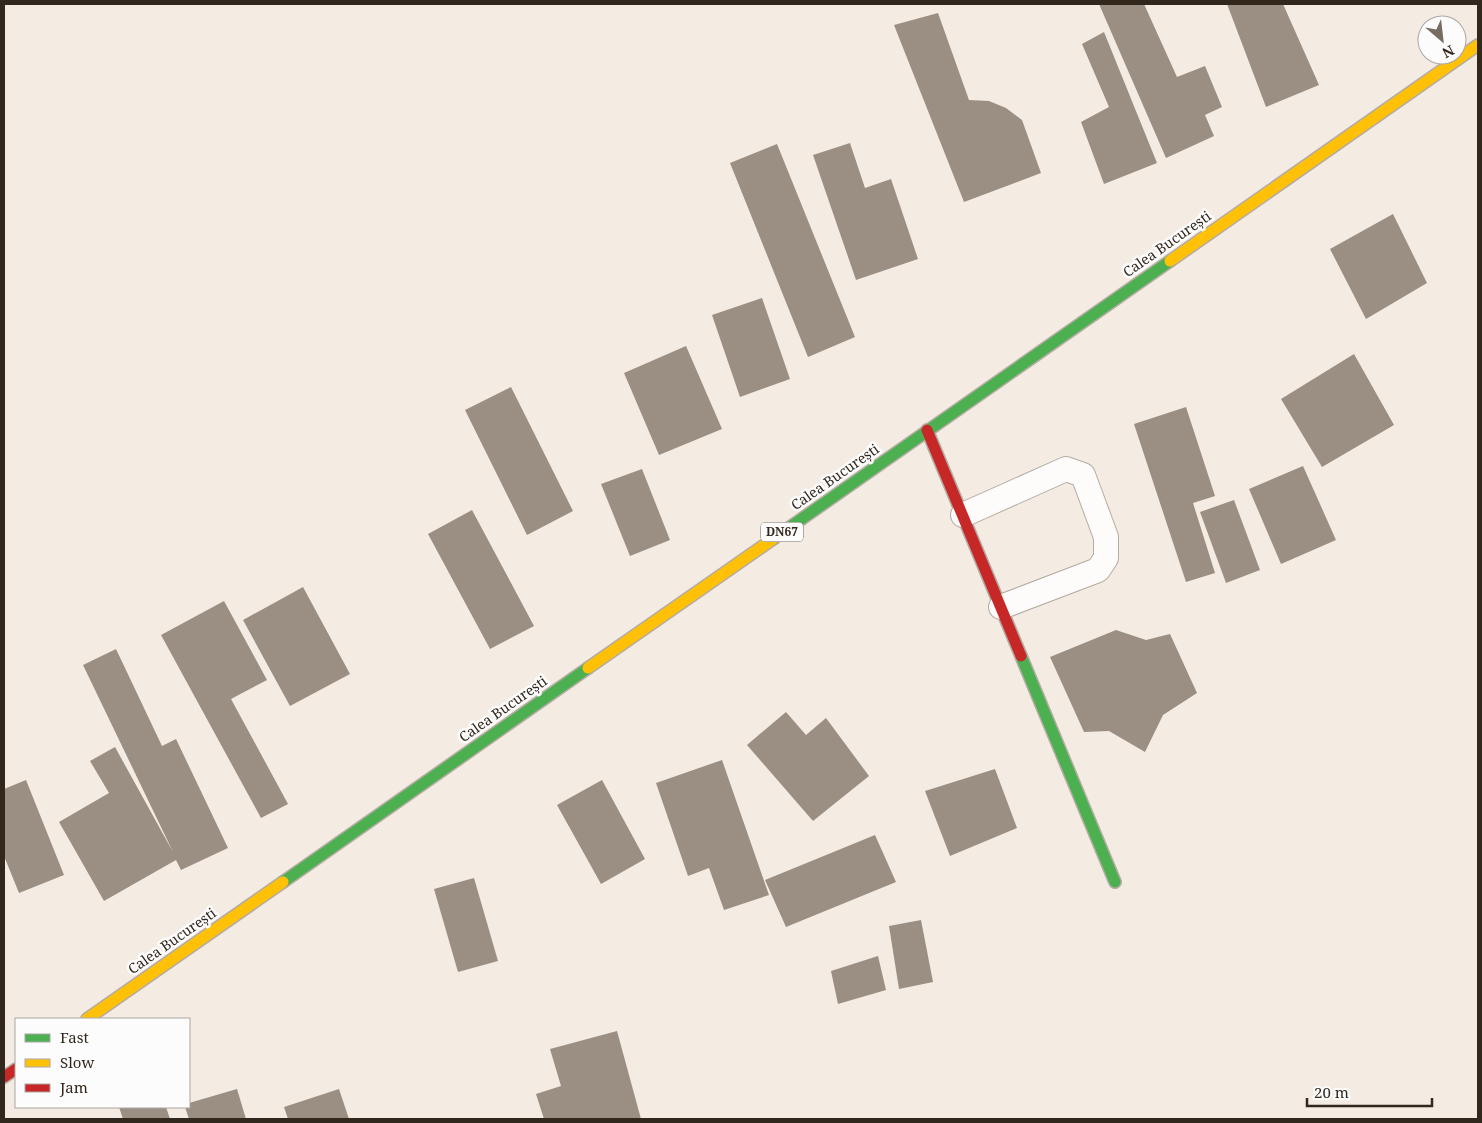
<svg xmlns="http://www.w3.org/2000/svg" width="1482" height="1123" font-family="'Noto Serif',serif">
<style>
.building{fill:#9a8f82}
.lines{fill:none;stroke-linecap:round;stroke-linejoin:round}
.lane-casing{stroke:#b4aca3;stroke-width:26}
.fast-casing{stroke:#b4aca3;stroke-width:14}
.slow-casing{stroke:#b4aca3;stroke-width:14}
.jam-casing{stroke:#b4aca3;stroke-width:14}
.lane{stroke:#fdfcfb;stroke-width:24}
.fast{stroke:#4caf50;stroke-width:11}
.slow{stroke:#ffc107;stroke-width:11}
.jam{stroke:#c62828;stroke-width:11}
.labels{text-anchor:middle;stroke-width:5;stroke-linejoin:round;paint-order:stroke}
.shield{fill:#fcfcfc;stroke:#6f6760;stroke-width:1}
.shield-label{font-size:12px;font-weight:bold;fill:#32271d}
.street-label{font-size:14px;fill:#32271d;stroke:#fcfcfc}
</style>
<rect width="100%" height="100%" fill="#f4ebe3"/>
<path class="building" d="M1099,4H1144L1177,77L1205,66L1222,107L1205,115L1214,136L1166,158Z
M1227,4H1283L1319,85L1266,107Z
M938,13L969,100L989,101L1006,108L1022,120L1041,173L964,202L894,25Z
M1104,32L1157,163L1104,184L1081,122L1109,107L1082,44Z
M850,143L865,188L891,179L918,259L856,280L813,155Z
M777,144L855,337L808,357L730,163Z
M1393,214L1427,283L1366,319L1330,249Z
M762,298L790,379L740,397L712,315Z
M686,346L722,429L659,455L624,373Z
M1354,354L1394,425L1322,467L1281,399Z
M511,387L573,511L527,535L465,410Z
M1186,407L1215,496L1193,503L1215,573L1186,582L1134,424Z
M1303,466L1336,540L1281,564L1249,489Z
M642,469L670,540L630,556L601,484Z
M1234,500L1260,570L1226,583L1200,512Z
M472,510L534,626L490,649L428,534Z
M303,587L350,674L290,706L243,620Z
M224,601L267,680L231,699L288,804L261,818L161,635Z
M1116,630L1146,640L1170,634L1197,693L1163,715L1145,752L1109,731L1084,732L1050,657Z
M116,649L162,746L176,739L228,848L181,870L176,860L104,901L59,822L109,793L90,761L115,747L173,852L83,665Z
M786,712L806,735L826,718L869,776L813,821L747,745Z
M722,760L769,895L724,910L709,868L688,876L656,783Z
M995,769L1017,828L950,856L925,791Z
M26,780L64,875L19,893L4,856V789Z
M602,780L645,859L601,884L557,805Z
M875,835L896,882L786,927L765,880Z
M474,878L498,961L458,972L434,889Z
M921,920L933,982L899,989L889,926Z
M878,956L886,990L838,1004L831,971Z
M617,1031L641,1119H544L536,1094L561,1086L550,1049Z
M237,1089L246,1119H189L185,1107H189V1103Z
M339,1089L349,1119H288L284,1107Z
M119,1107H166L170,1119H123Z"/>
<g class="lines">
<g class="lane-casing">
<path id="lane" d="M963,515L1066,469L1083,475L1106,537V558L1098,570L1001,607"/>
</g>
<g class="fast-casing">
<path id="fast" d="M773,539L1170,261
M1021,656L1115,882
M283,882L588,668"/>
</g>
<g class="slow-casing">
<path id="slow" d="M1170,261L1478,45
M588,668L773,539
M87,1019L283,882"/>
</g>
<g class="jam-casing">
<path id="jam" d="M927,430L1021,656
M4,1077L16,1069"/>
</g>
<use href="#lane" class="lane"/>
<use href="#fast" class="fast"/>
<use href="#slow" class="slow"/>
<use href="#jam" class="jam"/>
</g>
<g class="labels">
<rect class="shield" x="761" y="522.5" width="42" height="19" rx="4"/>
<g class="shield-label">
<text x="782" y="536">DN67</text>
</g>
<g class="street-label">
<text transform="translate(1167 244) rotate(-35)" y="5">Calea București</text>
<text transform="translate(835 477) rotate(-35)" y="5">Calea București</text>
<text transform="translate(503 709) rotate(-35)" y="5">Calea București</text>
<text transform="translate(172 941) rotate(-35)" y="5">Calea București</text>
</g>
</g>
<rect width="1482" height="1123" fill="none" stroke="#32271d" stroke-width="10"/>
<rect x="15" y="1018" width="175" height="90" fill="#fcfcfc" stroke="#aba7a3"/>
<rect x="25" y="1034" width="25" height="8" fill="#4caf50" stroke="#aba7a3"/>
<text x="60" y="1043" font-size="15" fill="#32271d">Fast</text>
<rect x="25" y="1059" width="25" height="8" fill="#ffc107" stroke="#aba7a3"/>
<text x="60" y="1068" font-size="15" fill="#32271d">Slow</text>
<rect x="25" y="1084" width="25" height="8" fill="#c62828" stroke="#aba7a3"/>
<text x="60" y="1093" font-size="15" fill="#32271d">Jam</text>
<g transform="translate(1442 40) rotate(152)"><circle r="24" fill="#fcfcfc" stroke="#aba7a3"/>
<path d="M0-4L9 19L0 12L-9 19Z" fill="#766c62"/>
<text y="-8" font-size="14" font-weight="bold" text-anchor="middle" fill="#32271d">N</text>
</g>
<path d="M1307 1098v8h125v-8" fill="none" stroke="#32271d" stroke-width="2.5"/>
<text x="1314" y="1098" font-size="15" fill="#32271d" stroke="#fcfcfc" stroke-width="4" paint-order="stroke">20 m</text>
</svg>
